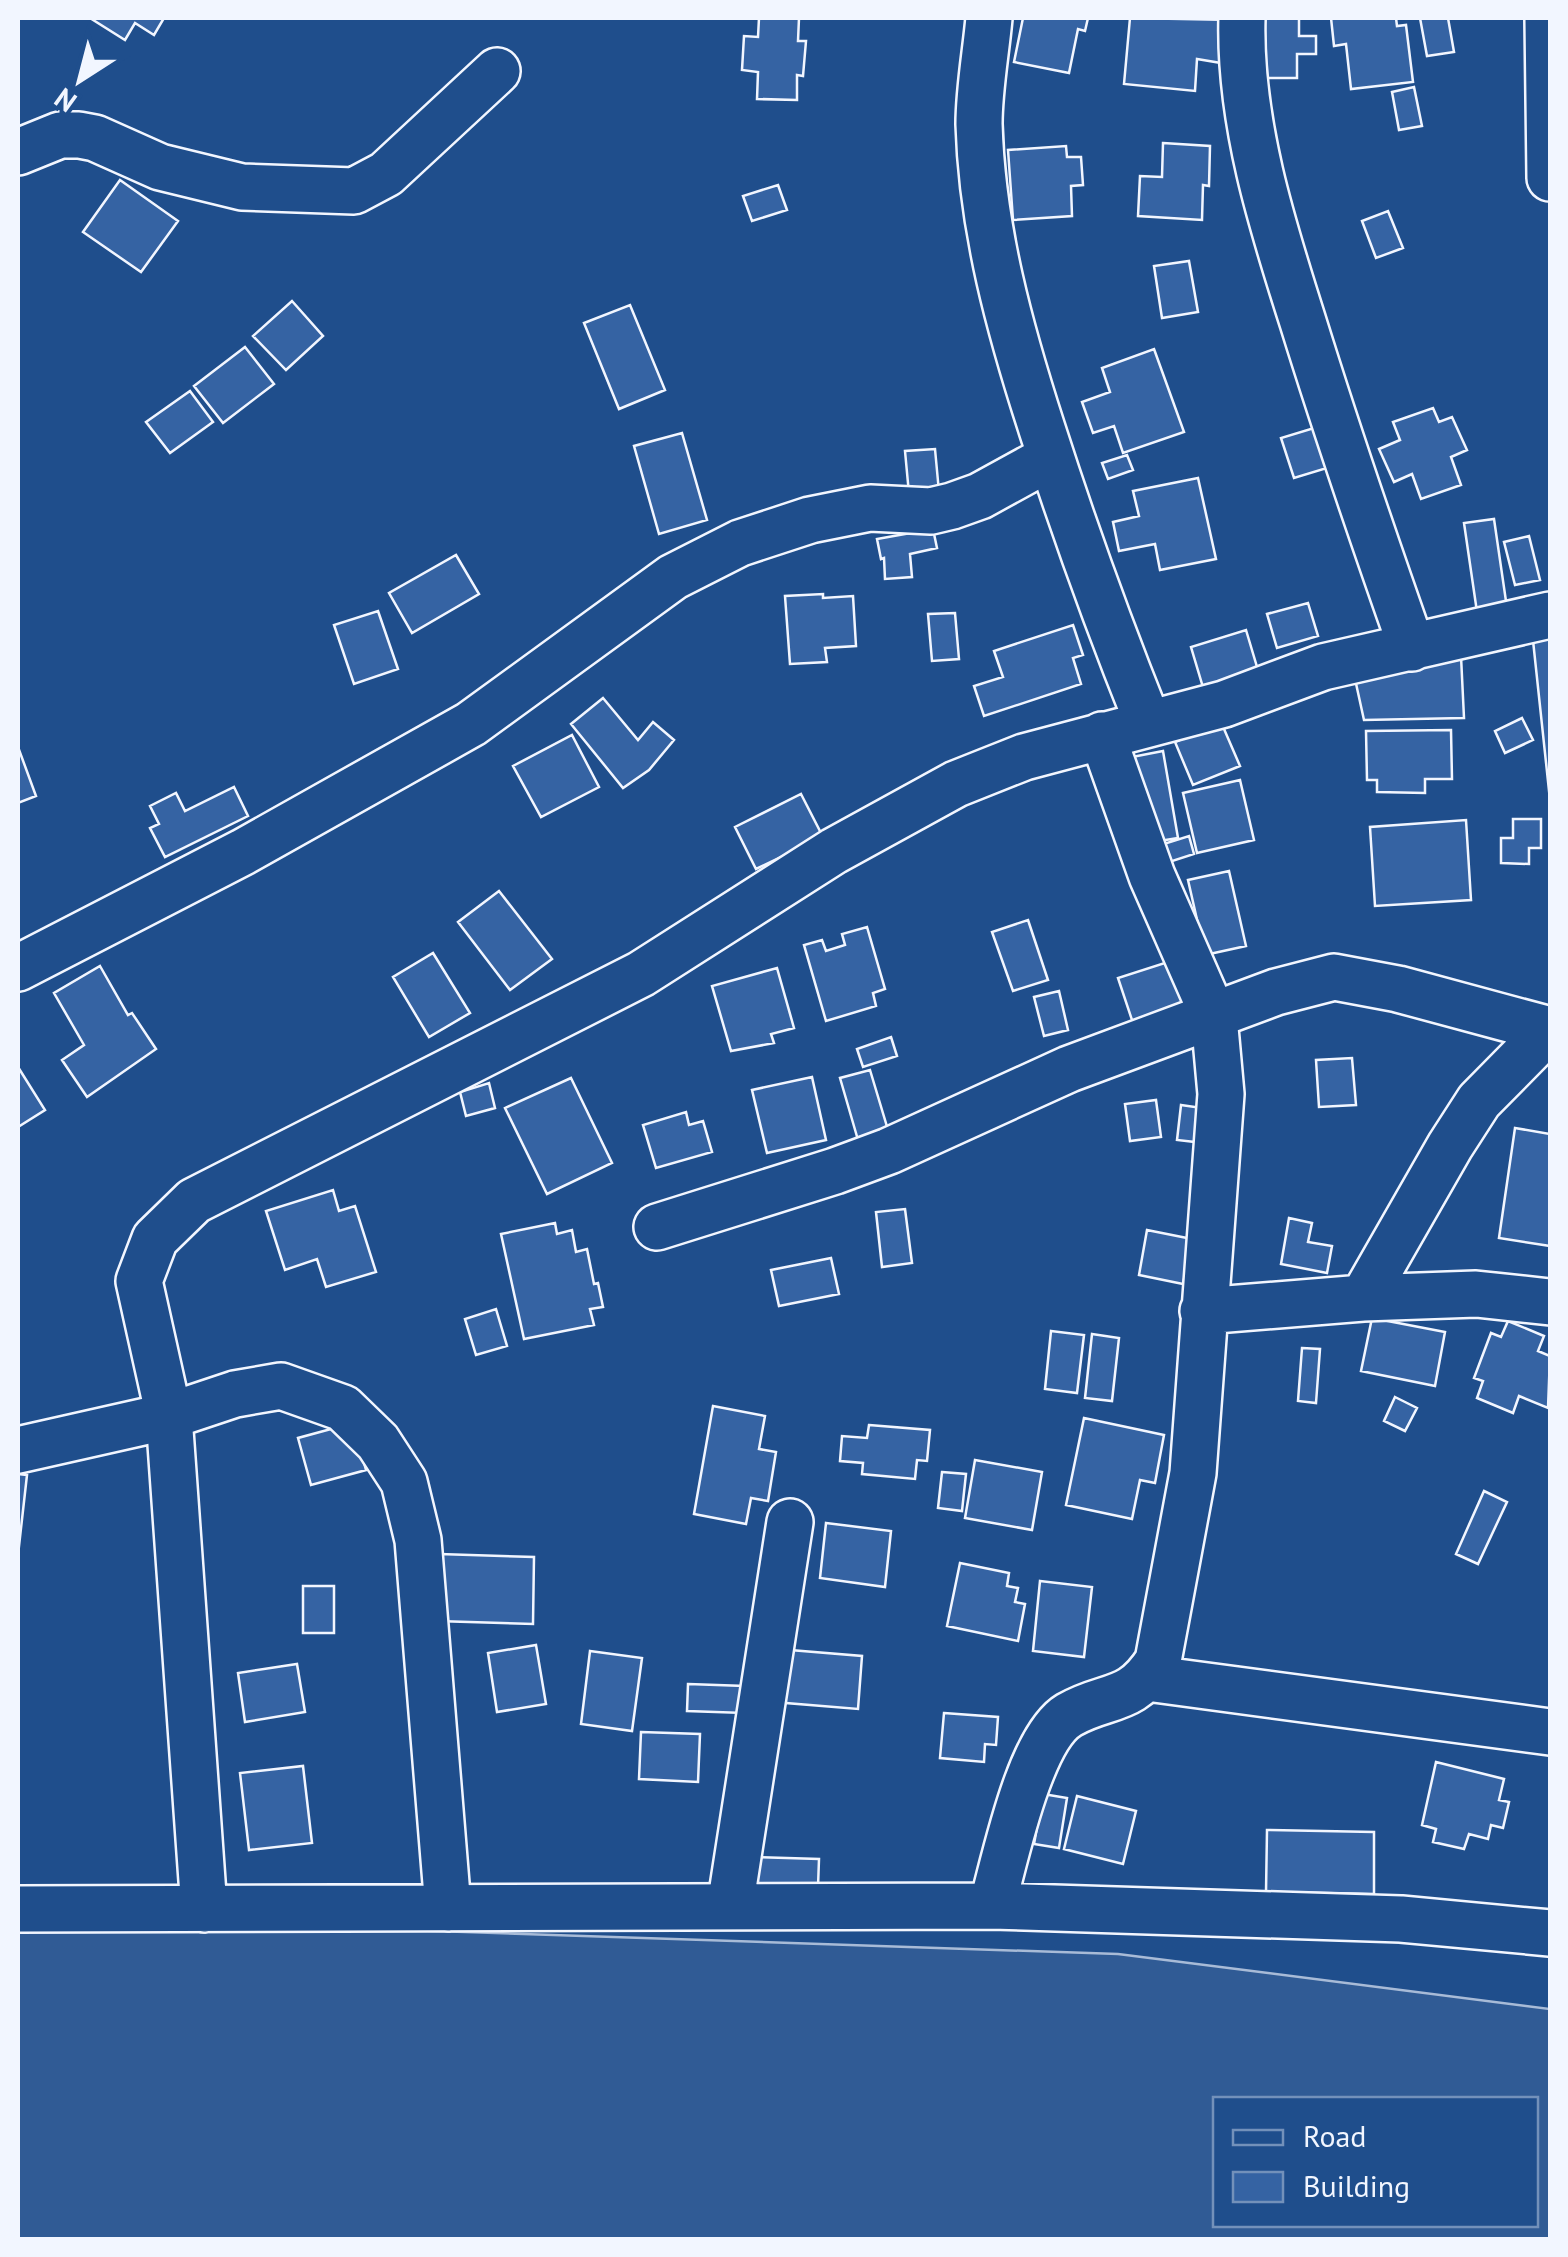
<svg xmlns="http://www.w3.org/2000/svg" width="1568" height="2257" font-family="'PT Sans',sans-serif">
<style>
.built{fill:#305b95;stroke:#a8bbd7;stroke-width:2.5;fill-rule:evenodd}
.building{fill:#3563a3;stroke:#f2f6ff;stroke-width:2.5}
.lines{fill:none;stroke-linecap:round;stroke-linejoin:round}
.minor-casing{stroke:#f2f6ff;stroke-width:50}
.minor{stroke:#1f4e8c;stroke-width:45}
</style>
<rect width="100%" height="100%" fill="#1f4e8c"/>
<path class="built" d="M18,1917L1118,1954L1550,2009V2239L18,2240ZM1216,2100H1536V2224H1216Z"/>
<path class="building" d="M90,18H164L154,35L135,23L125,40Z
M759,18H799L798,41H806L803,76L797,75V100L757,99L758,72L742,70L744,36L758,37Z
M1023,18H1088L1085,31L1078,29L1069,73L1014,62Z
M1130,18L1233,20L1227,64L1197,59L1195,91L1124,84Z
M1260,18H1299V36H1316V54H1297V78H1261Z
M1331,18H1396L1397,26L1406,25L1413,82L1351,89L1346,44L1334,46Z
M1420,18H1448L1454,52L1427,56Z
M1414,87L1422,126L1399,130L1392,92Z
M1163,143L1210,146L1209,186L1203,185L1202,220L1138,216L1140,176L1162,177Z
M1066,146L1067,157H1081L1083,185L1071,186L1072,216L1013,220L1008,150Z
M120,180L178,221L141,272L83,232Z
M778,185L787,210L752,221L743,196Z
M1388,211L1403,248L1376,258L1362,221Z
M1189,261L1198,312L1162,318L1154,266Z
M292,301L323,336L286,370L253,336Z
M630,305L665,390L619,409L584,323Z
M245,347L274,384L223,423L194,386Z
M1154,349L1184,432L1123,453L1114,426L1093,433L1082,402L1110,392L1102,368Z
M190,391L213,422L170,453L146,422Z
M1433,408L1439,422L1452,417L1467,450L1451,457L1461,485L1421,499L1412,474L1394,482L1379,449L1400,440L1393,422Z
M1314,428L1327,468L1294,478L1281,438Z
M682,433L707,520L659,534L634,446Z
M935,449L939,492L909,494L905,451Z
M1127,455L1133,470L1108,479L1102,463Z
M1198,478L1216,559L1160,570L1155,544L1119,551L1113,522L1139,516L1133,491Z
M1494,519L1507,608L1477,612L1464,523Z
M933,529L937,548L910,554L912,577L885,579L884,558L881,559L877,539Z
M1529,536L1540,580L1515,585L1504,542Z
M456,555L479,594L412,633L389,593Z
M823,594V598L853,596L856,646L825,648L827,662L790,664L785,596Z
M1308,603L1318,636L1277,648L1267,614Z
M378,611L398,669L354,684L334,625Z
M955,613L959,659L932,661L928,614Z
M1073,625L1083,655L1073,658L1081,684L984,716L974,686L1003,677L994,651Z
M1550,628V800L1532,631Z
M1246,630L1260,677L1205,694L1191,647Z
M1461,656L1464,718L1364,720L1355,679Z
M603,698L638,740L653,722L674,740L649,770L623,788L571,724Z
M1522,718L1533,740L1505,753L1495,731Z
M1221,722L1240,766L1193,785L1175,742Z
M1451,730L1452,779H1425V793L1377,792V780H1367L1366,731Z
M572,735L599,787L541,817L513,766Z
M18,747L36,796L18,803Z
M1163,751L1178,838L1147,843L1132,757Z
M1240,780L1254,840L1197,853L1183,793Z
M234,787L248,816L165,857L150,828L159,824L150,806L176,793L185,811Z
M801,794L823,837L756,869L735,827Z
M1513,819H1541V848H1529V864L1501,863V838H1513Z
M1466,820L1471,900L1375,906L1370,827Z
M1189,836L1194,854L1160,865L1154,847Z
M1229,871L1246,946L1205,955L1188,880Z
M499,891L552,959L510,990L458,922Z
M1028,920L1048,980L1013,991L992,932Z
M867,927L885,989L873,993L876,1006L826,1021L804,945L822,940L826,951L845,945L842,934Z
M433,953L470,1013L429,1037L393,977Z
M1174,960L1194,1019L1138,1038L1118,978Z
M100,966L128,1015L132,1013L156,1049L87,1097L62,1060L84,1045L54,993Z
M777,968L794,1028L771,1034L774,1043L731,1051L712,986Z
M1059,991L1068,1030L1044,1036L1034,997Z
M891,1037L897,1056L863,1067L857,1049Z
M1352,1058L1356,1105L1319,1107L1316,1060Z
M18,1067L45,1110L18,1127Z
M870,1070L888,1130L858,1140L840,1078Z
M812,1077L826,1140L767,1153L752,1090Z
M571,1078L612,1163L547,1194L505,1108Z
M489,1083L495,1108L466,1116L460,1092Z
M1156,1100L1161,1137L1130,1141L1125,1104Z
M1181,1105L1209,1109L1204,1143L1177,1140Z
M686,1112L689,1125L703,1121L712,1152L656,1168L643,1125Z
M1515,1128L1550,1134V1246L1499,1238Z
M333,1190L339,1211L355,1206L376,1272L326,1287L317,1259L285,1270L266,1211Z
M905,1209L912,1263L882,1267L876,1212Z
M1289,1218L1312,1223L1308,1242L1332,1246L1327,1273L1281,1264Z
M555,1223L557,1234L572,1230L576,1252L587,1249L594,1284L598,1283L603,1307L590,1309L594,1325L524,1339L501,1234Z
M1147,1230L1192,1239L1183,1284L1139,1275Z
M831,1258L839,1294L779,1306L771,1270Z
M496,1309L507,1346L476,1355L465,1319Z
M1372,1318L1445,1332L1435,1386L1361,1371Z
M1508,1321L1544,1336L1538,1351L1550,1356L1548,1408L1519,1396L1513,1413L1477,1398L1483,1381L1474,1378L1491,1333L1501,1337Z
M1051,1331L1084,1335L1077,1393L1045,1389Z
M1092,1334L1119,1338L1112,1401L1085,1398Z
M1302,1348L1320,1349L1316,1403L1298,1401Z
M1395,1397L1417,1408L1405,1431L1384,1421Z
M713,1406L765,1416L759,1449L776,1452L768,1501L751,1498L746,1524L694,1514Z
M1084,1418L1164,1435L1155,1483L1140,1480L1132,1519L1066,1505Z
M353,1423L366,1470L311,1485L298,1438Z
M869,1425L930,1430L927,1461L917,1460L915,1479L862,1474L863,1463L840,1461L842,1436L867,1438Z
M975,1460L1042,1472L1032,1530L965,1518Z
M942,1472L966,1474L962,1511L938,1508Z
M18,1474L27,1475L18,1555Z
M1484,1491L1507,1502L1478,1564L1456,1554Z
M826,1523L891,1531L885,1587L820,1578Z
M439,1554L534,1557L533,1624L437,1621Z
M960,1563L1009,1573L1007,1586L1018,1588L1015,1602L1025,1604L1018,1641L947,1626Z
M1040,1581L1092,1587L1084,1657L1033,1651Z
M303,1586H334V1633H303Z
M536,1645L546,1704L497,1712L488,1653Z
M778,1649L862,1656L858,1709L774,1702Z
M590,1651L642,1658L632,1731L581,1724Z
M297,1664L305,1712L245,1722L238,1673Z
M688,1684L745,1686L744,1713L687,1711Z
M944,1713L998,1717L996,1745L985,1744L984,1762L940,1758Z
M641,1732L700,1734L698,1782L639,1779Z
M1436,1762L1504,1779L1499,1800L1509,1802L1503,1828L1491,1825L1488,1839L1469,1834L1464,1849L1433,1842L1436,1829L1422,1825Z
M303,1766L312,1843L249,1850L240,1773Z
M1043,1794L1067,1798L1059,1848L1034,1844Z
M1077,1796L1136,1811L1123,1864L1064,1849Z
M1267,1830L1374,1832V1894L1266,1892Z
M752,1857L819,1859L818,1887L751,1885Z"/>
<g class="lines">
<g class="minor-casing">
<path id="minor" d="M989,18C986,52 979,89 979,124C982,229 1010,330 1042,429C1074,529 1109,626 1148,723
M1242,18C1239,121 1272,225 1303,322C1337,432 1374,540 1412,648
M1548,18L1550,178
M18,152L60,135H79L95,138L160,167L242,187L354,191L386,174L497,71
M18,968L243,852L471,724L673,577L740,543L810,520L870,508L931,511L952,506L980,496L1051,457
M657,1227L835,1171L889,1151L1069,1069L1276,992L1334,977L1398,989L1550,1030
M1363,1298L1450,1146L1479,1101L1549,1030
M1203,1311L1363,1298L1476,1294L1550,1302
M18,1450L169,1416L235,1394L281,1386L343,1408L378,1442L404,1482L418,1540L448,1908
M1147,1678L1550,1732
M992,1906C1005,1860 1029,1739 1069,1715C1107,1693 1130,1705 1158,1661L1193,1473L1221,1094L1214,1017L1152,876L1102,735
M730,1907L790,1522
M18,1909L992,1906L1401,1919L1550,1933
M204,1909L169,1416L139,1281L155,1239L194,1201L641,974L834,851L956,784L1024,757L1224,704L1323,667L1550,615"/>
</g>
<use href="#minor" class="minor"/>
</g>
<rect width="1568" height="2257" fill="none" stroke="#f2f6ff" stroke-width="40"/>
<rect x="1213" y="2097" width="325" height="130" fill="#1f4e8c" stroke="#7391ba" stroke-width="2.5"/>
<rect x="1233" y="2130" width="50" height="15" fill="#1f4e8c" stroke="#7391ba" stroke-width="2.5"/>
<text x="1303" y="2147" font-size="30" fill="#f2f6ff">Road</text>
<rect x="1233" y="2172" width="50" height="30" fill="#3563a3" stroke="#7391ba" stroke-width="2.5"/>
<text x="1303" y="2197" font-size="30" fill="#f2f6ff">Building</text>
<g transform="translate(80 80) rotate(216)" stroke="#1f4e8c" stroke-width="8" paint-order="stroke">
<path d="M0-8L18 38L0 25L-18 38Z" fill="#f2f6ff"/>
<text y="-15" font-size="28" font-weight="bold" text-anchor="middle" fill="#f2f6ff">N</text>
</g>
</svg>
